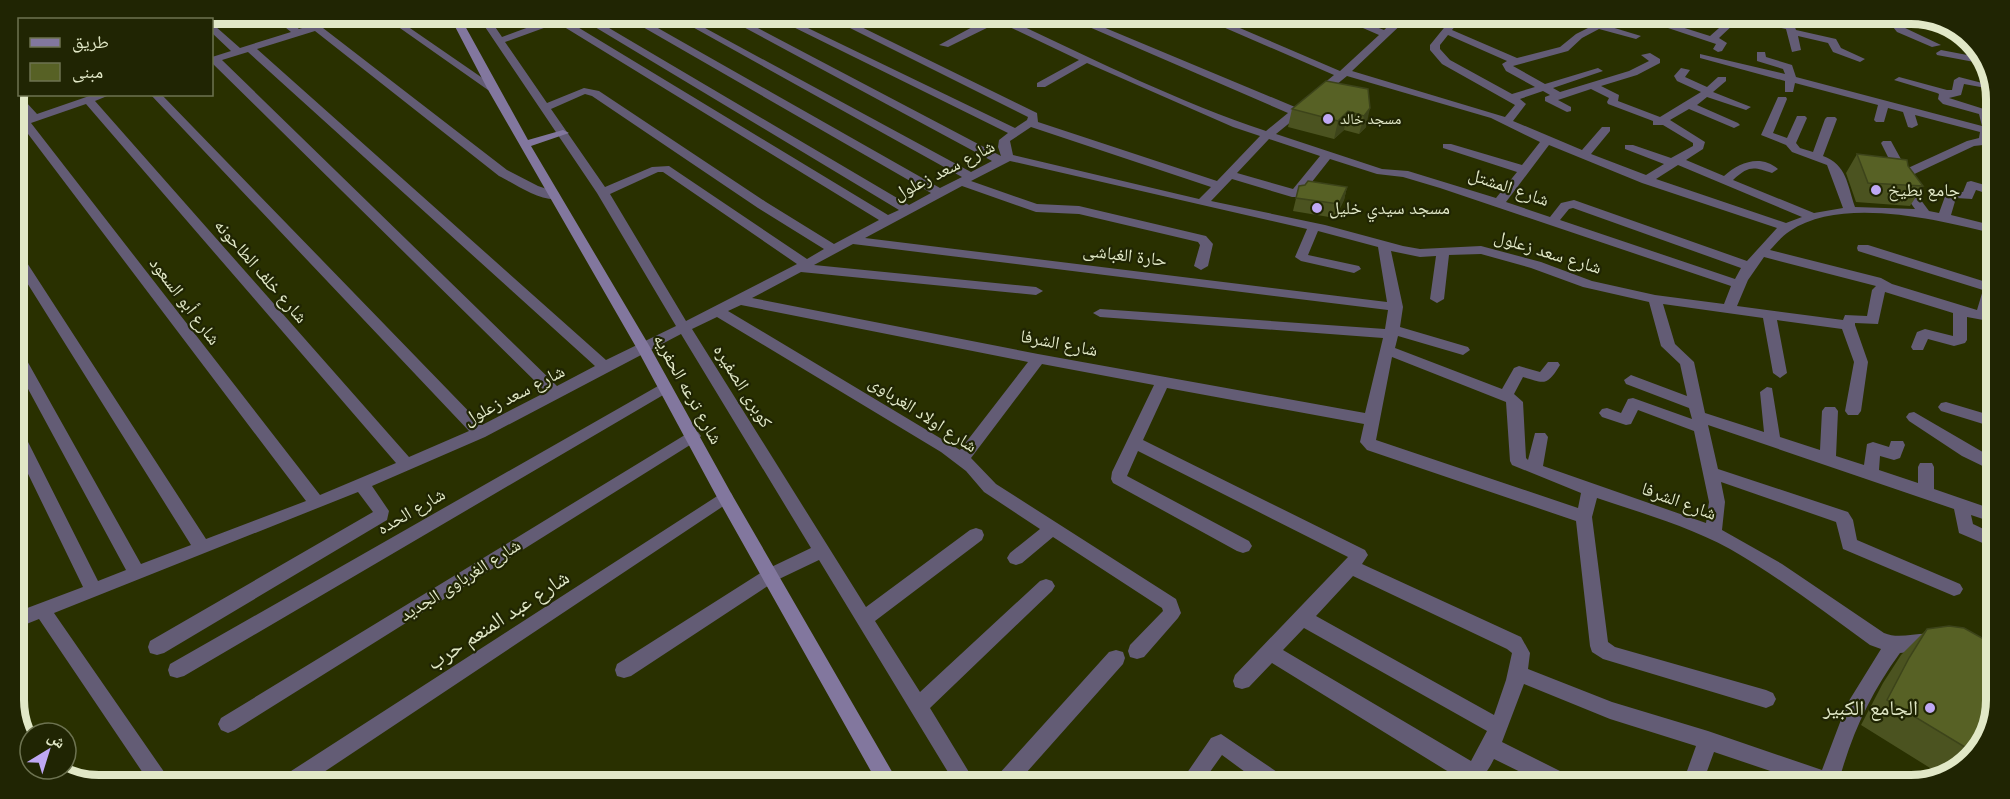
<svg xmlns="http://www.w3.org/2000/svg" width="2010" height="799" font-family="'Space Grotesk','Noto Naskh Arabic',sans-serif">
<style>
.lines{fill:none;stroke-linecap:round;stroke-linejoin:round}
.street{fill:#635c75;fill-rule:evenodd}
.secondary{fill:#82779e;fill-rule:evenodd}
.wall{fill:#4b5320}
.shaded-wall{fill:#3d441a}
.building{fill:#576125;stroke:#3d441a;stroke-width:1.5}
.poi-dot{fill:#bfa8f4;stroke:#202503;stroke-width:2}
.labels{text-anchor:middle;stroke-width:4.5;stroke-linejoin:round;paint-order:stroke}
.far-poi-label{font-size:15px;fill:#e1e8c7;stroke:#202503;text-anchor:start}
.street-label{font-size:18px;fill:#e1e8c7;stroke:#202503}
.poi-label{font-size:18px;fill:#e1e8c7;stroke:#202503;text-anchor:start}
.near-street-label{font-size:21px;fill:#e1e8c7;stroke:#202503}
.near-poi-label{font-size:21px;fill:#e1e8c7;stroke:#202503;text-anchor:end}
.rim{fill:none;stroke:#e1e8c7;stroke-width:8}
</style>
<rect width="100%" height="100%" fill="#293000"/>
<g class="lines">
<path class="street" d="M97,14L101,20L89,18Z
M130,14H140L145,20H135Z
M191,14H201L206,20H196Z
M269,14H280L299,29L346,14H361L323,28L507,170L538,186L559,193V199C540,202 515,184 499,176L315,31L257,49L606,360L676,326L597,193L477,15H487L502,37L548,20H566L888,215L899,210L575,15H587L909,205L931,193L622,15H635L940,188L962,177L671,15L683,16L971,172L992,161L723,16H735L1001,156L998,147L999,140L1008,133L771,16H783L1015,128L1027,120L1028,117L826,16H839L1037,113L1038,122L1217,181L1260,136L1233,127L1087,63L1045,87H1037V83L1079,60L999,22L948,47L939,45L991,17H1003C1089,57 1175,101 1266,131L1288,113L1066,17H1079L1295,107L1334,75L1200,17H1214L1340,71L1379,35L1340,18H1353L1384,30L1397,18H1408L1352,71L1505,117L1515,105L1442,64L1430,50V45L1452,18H1462L1452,30L1517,58L1560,47L1576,34L1598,23L1641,36L1636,39L1599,29L1582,38L1568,51L1513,66L1545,84L1598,68L1603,71L1553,88L1560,92L1629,71L1649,61L1641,55L1650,53L1660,59V63L1637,75L1601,86L1619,95L1618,101L1660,117L1701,92L1677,81L1674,76L1681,68L1690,70L1685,77L1707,87L1718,77H1726V81L1713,92L1751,107L1746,110L1707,97L1697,105L1738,123L1740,125L1734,128L1689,109L1670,120L1705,142L1703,149L1686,160L1724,176C1739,162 1761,154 1778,169L1772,173C1754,167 1749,165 1733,180L1814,213L1843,208L1827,165L1792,152L1786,145L1761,135L1778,97H1786L1787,99L1773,133L1787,138L1797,116H1805L1807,118L1796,143L1800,148L1813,152L1825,119L1827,117H1835L1837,119L1823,156C1847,165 1847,184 1855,207L1915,209L1897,184L1896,175L1899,172L1891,163L1881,143L1883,141H1891L1902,161L1908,168L1967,141L1979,138L1980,132L1915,115L1918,125L1912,128L1908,127L1903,112L1888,108L1884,122H1876L1874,120L1878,105L1795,83L1793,92H1785V81L1700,58V54L1785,74L1783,69L1757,61V52H1765L1766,57L1792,65L1796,77L1982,126L1979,114L1943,104L1938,99L1939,94L1937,93L1894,80L1899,77L1947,90H1952L1954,80L1959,77L1986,84V88L1964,84L1961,95L1949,98L1987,110L1994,122L1990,139L1996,141V148L1983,145L1974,146L1908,177L1909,184L1929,211L1939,213L1947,191L1963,192L1967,182L1971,181L1995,188V196L1976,190L1972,199L1956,198L1951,215L1995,226V234C1939,220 1842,196 1790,231C1782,236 1776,244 1770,250L1881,278L1892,284L1977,310L1983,290L1858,251L1857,248L1858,245H1868L1986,282L1990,271L1995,270L1994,298L1990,313L1994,314V322L1967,317V340L1965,343L1954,346L1928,339L1923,350H1913L1911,347L1917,332L1925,329L1953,336V313L1885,292L1878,324L1855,323V325L1868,362L1861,411L1858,415H1848L1845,411L1854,362L1842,329L1777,320L1787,373L1780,378L1773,373L1763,318L1663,304L1675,344L1694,362L1705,413L1764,432L1760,392L1767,387L1772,388L1780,437L1820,450L1822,411L1825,407H1835L1838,411L1836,456L1864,465L1867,444L1873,442L1889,447L1891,441H1903L1905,445L1900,458L1894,460L1880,456L1879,470L1918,483V467L1920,463H1932L1934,467V489L1992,509V522L1971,515L1973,524L1992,533V547L1959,533L1954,509L1708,425L1718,469L1848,512L1853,520L1857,540L1960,584L1963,589L1960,594L1954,596L1843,549L1836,522L1721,482L1725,502L1722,530L1782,564L1884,633C1902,641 1921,629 1941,636L1943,642L1941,648C1928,652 1913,651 1900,653C1872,691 1853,731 1840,777L1843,778L1846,785H1812L1714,752L1702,785H1682L1696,746L1610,719L1524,684L1502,742L1572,777L1575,784H1545L1494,759C1481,785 1473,784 1446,784L1452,774L1272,663L1249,687L1242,689L1235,687L1233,681L1235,675L1348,557L1138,451L1127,476L1249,541L1252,546L1249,551L1243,553L1237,551L1113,483L1111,479L1112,472L1154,385L1042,364L971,458L996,484L1176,599L1181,613L1178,618L1144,657L1137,659L1130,657L1128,651L1130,645L1163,611L1162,608L1053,537L1022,563L1016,565L1010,563L1007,558L1010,553L1040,529L984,492L966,471L941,452L717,317L692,329L866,607L970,530L976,528L982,530L984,535L982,540L875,621L920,692L1040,581L1046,579L1052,581L1055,586L1052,591L930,708L975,782H954L819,560L777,580L631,676L624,678L617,676L615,670L617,664L765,570L811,548L681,334L485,437L372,486L389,511L387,520L164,653L157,655L150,653L148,647L150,641L373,512L358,492L54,613L169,779H147L39,619L14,629V613L83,587L14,445V425L19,426L22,430L98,581L126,570L14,363V345L21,350L141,564L191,545L14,262V248L20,252L206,539L306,501L22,126L14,128V121L28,117L14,99L15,90L37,114L95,94H112L95,101L409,457L469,431L150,94H161L482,425L546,392L212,63V57L231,51L212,33V25L215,26L240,48L291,32ZM552,25H561L879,220L834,244L766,202L599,91L584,88L547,103L505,42ZM1448,35L1507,61L1502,64L1506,71L1535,87L1512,94L1450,60L1440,49V45ZM248,52L595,366L557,386L222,60ZM1347,76L1491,118L1540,142L1522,165L1451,144H1443V148L1517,172L1496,198L1408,171L1382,169L1276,134ZM1591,89L1609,98L1607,102L1608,104L1653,121V125H1663L1693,143V146L1671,158L1633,145H1625V149L1664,164L1646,175L1591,154L1610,131V127H1602L1582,150L1513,121L1526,104L1520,99L1543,91L1550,95L1545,97V101L1567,112L1571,111V107L1558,100ZM585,94L592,96L758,208L824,249L807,259L669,166L652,167L605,187L551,109ZM86,104L396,463L320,495L31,123ZM1031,127L1211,187L1199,199L1013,155L1010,141ZM1269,139L1320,156L1293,189L1237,173ZM1549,145L1642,183L1777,228L1747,261L1574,200L1561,203L1550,217L1506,202ZM1330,159L1377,174L1403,177L1440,188L1731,286L1724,304L1655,295L1592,281L1541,262L1481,246L1420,249L1403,246L1325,225L1211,201L1232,179L1292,197H1300ZM1010,161L1307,229L1295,257L1301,261L1354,273L1361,269L1359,266L1308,255L1318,231L1378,247L1387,302L865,238L962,186L1036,212L1079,214L1198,242L1200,245L1194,266L1201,270L1208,266L1213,244L1206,236L1079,206L1037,204L971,181ZM1678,165L1802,217L1786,223L1656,179ZM658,172H663L797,264L686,321L610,194ZM1573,208L1741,268L1735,279L1560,220L1569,209ZM853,244L1388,310L1385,329L1100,309L1093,313L1100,317L1383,338L1365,413L1038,354L752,298L801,272L1036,295L1043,291L1036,287L814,265ZM1391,251L1420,257L1436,256L1430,299L1437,303L1444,299L1449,255L1481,254L1531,268L1583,287L1649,302L1661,346L1680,364L1687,396L1631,375L1624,380L1626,384L1689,408L1692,419L1633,398L1628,399L1621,413L1607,408L1602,409L1599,413L1602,417L1626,425L1631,424L1638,410L1694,431L1709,502L1706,523L1543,466L1548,437L1545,433H1535L1528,460L1526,458L1523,402L1514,394L1523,377C1545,384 1547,386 1560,365L1558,362H1548L1540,372L1519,366L1514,368L1502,389L1395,348L1398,336L1463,355L1470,350L1468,347L1400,327L1403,307ZM1764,257L1876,286L1872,290L1867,316L1845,315L1843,320L1737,306L1748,280ZM741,305L1028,362L960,450L728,311ZM1392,357L1506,402L1510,461L1512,465L1581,493L1578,508L1376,440ZM1167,388L1364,424L1360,442L1367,450L1576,521L1590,646L1592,652L1603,659L1766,708L1773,705L1776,699L1773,693L1766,690L1615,647L1608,642L1592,517L1597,498C1641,513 1688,526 1730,549C1779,577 1824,612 1870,645L1881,649L1847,704L1822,770L1708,731L1612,702L1528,669L1530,653L1521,637L1362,564L1368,555L1365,550L1143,440ZM1353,576L1507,649L1512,653L1506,680L1494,715L1316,616ZM1304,628L1487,731L1471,761L1283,650Z
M380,14L391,15L497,88L496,90H488Z
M1530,18L1542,19L1547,22V26L1539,28L1537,23Z
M1552,19H1566L1581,25L1576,28Z
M1641,19H1656L1710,36L1727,21L1735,23L1719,38L1727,43L1722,51L1718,52L1713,49L1716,44Z
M1751,19L1793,22L1796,30L1836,39L1841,48L1865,59L1860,62L1833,52L1828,43L1798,36L1801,50L1792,52L1786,29L1752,22Z
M1891,20H1917L1924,26L1922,28L1905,24L1903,27L1941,45L1932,47L1897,32L1893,27L1896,23Z
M1929,20H1943L1949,24L1934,23Z
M1941,50L1983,58L1985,64L1937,55L1936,53Z
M1993,356H1994V367L1986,361Z
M665,382L672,387L670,391L184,676L177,678L170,676L168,670L170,664Z
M1946,402L1993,416V427L1941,411L1938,407L1941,403Z
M1914,412L1993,458V471L1962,456L1909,421L1906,417L1909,413Z
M693,430L698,432L701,436L698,440L235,730L228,733L221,730L218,724L221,718Z
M725,491L731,493L733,497L731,501L312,780H285L288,773Z
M1116,650L1123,652L1125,658L1123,664L1018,782H995L998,775L1109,652Z
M1221,734L1283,776L1286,783H1260L1222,755L1202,783H1180L1211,738Z"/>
<path class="secondary" d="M449,15H459L528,140L563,130L569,133L531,146L650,347L731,493L898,782H877L719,501L636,347L487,88Z"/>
</g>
<path class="wall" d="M1368,89L1366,127L1359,134L1344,130L1334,139L1288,127L1292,109Z
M1857,154L1908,166L1923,186L1910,206L1856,202L1846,173Z
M1299,186L1347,187L1344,200L1335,218L1293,211Z
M1927,629L1990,732L1959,771L1943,776L1861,725L1883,683L1901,655Z"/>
<path class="shaded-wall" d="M1370,108L1366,127L1359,134L1364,116Z
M1348,111L1344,130L1334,139L1338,121Z
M1347,187L1344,200L1335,218L1339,204Z"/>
<path class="building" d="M1326,81L1368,89L1370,108L1364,116L1348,111L1338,121L1292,109Z
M1857,154L1907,160L1908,166L1923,186L1868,183Z
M1308,181L1347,187L1339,204L1296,198L1299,186L1305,185Z
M1949,626L1964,628L1991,643L1990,732L1974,752H1973L1887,700L1909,658L1927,629Z"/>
<g class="poi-dot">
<circle cx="1328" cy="119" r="6"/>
<circle cx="1876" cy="190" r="6"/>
<circle cx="1317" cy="208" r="6"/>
<circle cx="1930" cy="708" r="6"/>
</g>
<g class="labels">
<g class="far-poi-label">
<text x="1340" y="124">مسجد خالد</text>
</g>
<g class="street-label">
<text transform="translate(944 170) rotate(-27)" y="6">شارع سعد زعلول</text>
<text transform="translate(1509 187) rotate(19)" y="6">شارع المشتل</text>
<text transform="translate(1548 252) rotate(17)" y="6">شارع سعد زعلول</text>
<text transform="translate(1125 255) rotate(7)" y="6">حارة الغباشى</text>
<text transform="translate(261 271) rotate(49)" y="6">شارع خلف الطاحونه</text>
<text transform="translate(185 301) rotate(53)" y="6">شارع أبو السعود</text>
<text transform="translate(1059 343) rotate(11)" y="6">شارع الشرفا</text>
<text transform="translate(743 386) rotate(58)" y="6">كوبرى الصفيره</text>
<text transform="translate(688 389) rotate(61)" y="6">شارع ترعه الحفريه</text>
<text transform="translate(514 395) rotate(-27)" y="6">شارع سعد زعلول</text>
<text transform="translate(923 414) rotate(33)" y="6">شارع اولاد الغرباوى</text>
<text transform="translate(1679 501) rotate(20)" y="6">شارع الشرفا</text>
<text transform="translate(411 511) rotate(-30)" y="6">شارع الحده</text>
<text transform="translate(460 580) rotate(-32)" y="6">شارع الغرباوى الجديد</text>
</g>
<g class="poi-label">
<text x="1888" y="196">جامع بطيخ</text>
<text x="1329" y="214">مسجد سيدي خليل</text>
</g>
<g class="near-street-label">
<text transform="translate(498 620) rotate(-33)" y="7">شارع عبد المنعم حرب</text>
</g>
<g class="near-poi-label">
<text x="1918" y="715">الجامع الكبير</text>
</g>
</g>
<path d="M0 0H2010V799H0ZM99 24H1911A75 75 0 0 1 1986 99V700A75 75 0 0 1 1911 775H99A75 75 0 0 1 24 700V99A75 75 0 0 1 99 24Z" fill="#202503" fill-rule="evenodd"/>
<path class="rim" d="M99 24H1911A75 75 0 0 1 1986 99V700A75 75 0 0 1 1911 775H99A75 75 0 0 1 24 700V99A75 75 0 0 1 99 24Z"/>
<rect x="18" y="18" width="195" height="78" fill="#202503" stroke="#6d7351" stroke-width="1.5"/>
<rect x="30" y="38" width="30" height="9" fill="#82779e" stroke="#6d7351" stroke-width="1.5"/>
<text x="72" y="48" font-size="18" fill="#e1e8c7">طريق</text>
<rect x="30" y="63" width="30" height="18" fill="#576125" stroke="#6d7351" stroke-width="1.5"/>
<text x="72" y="78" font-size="18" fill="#e1e8c7">مبنى</text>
<g transform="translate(48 751) rotate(38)"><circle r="28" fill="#202503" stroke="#6d7351" stroke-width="1.5"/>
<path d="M0-4.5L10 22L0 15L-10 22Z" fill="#bfa8f4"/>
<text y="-9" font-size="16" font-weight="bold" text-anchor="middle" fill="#e1e8c7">ش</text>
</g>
</svg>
